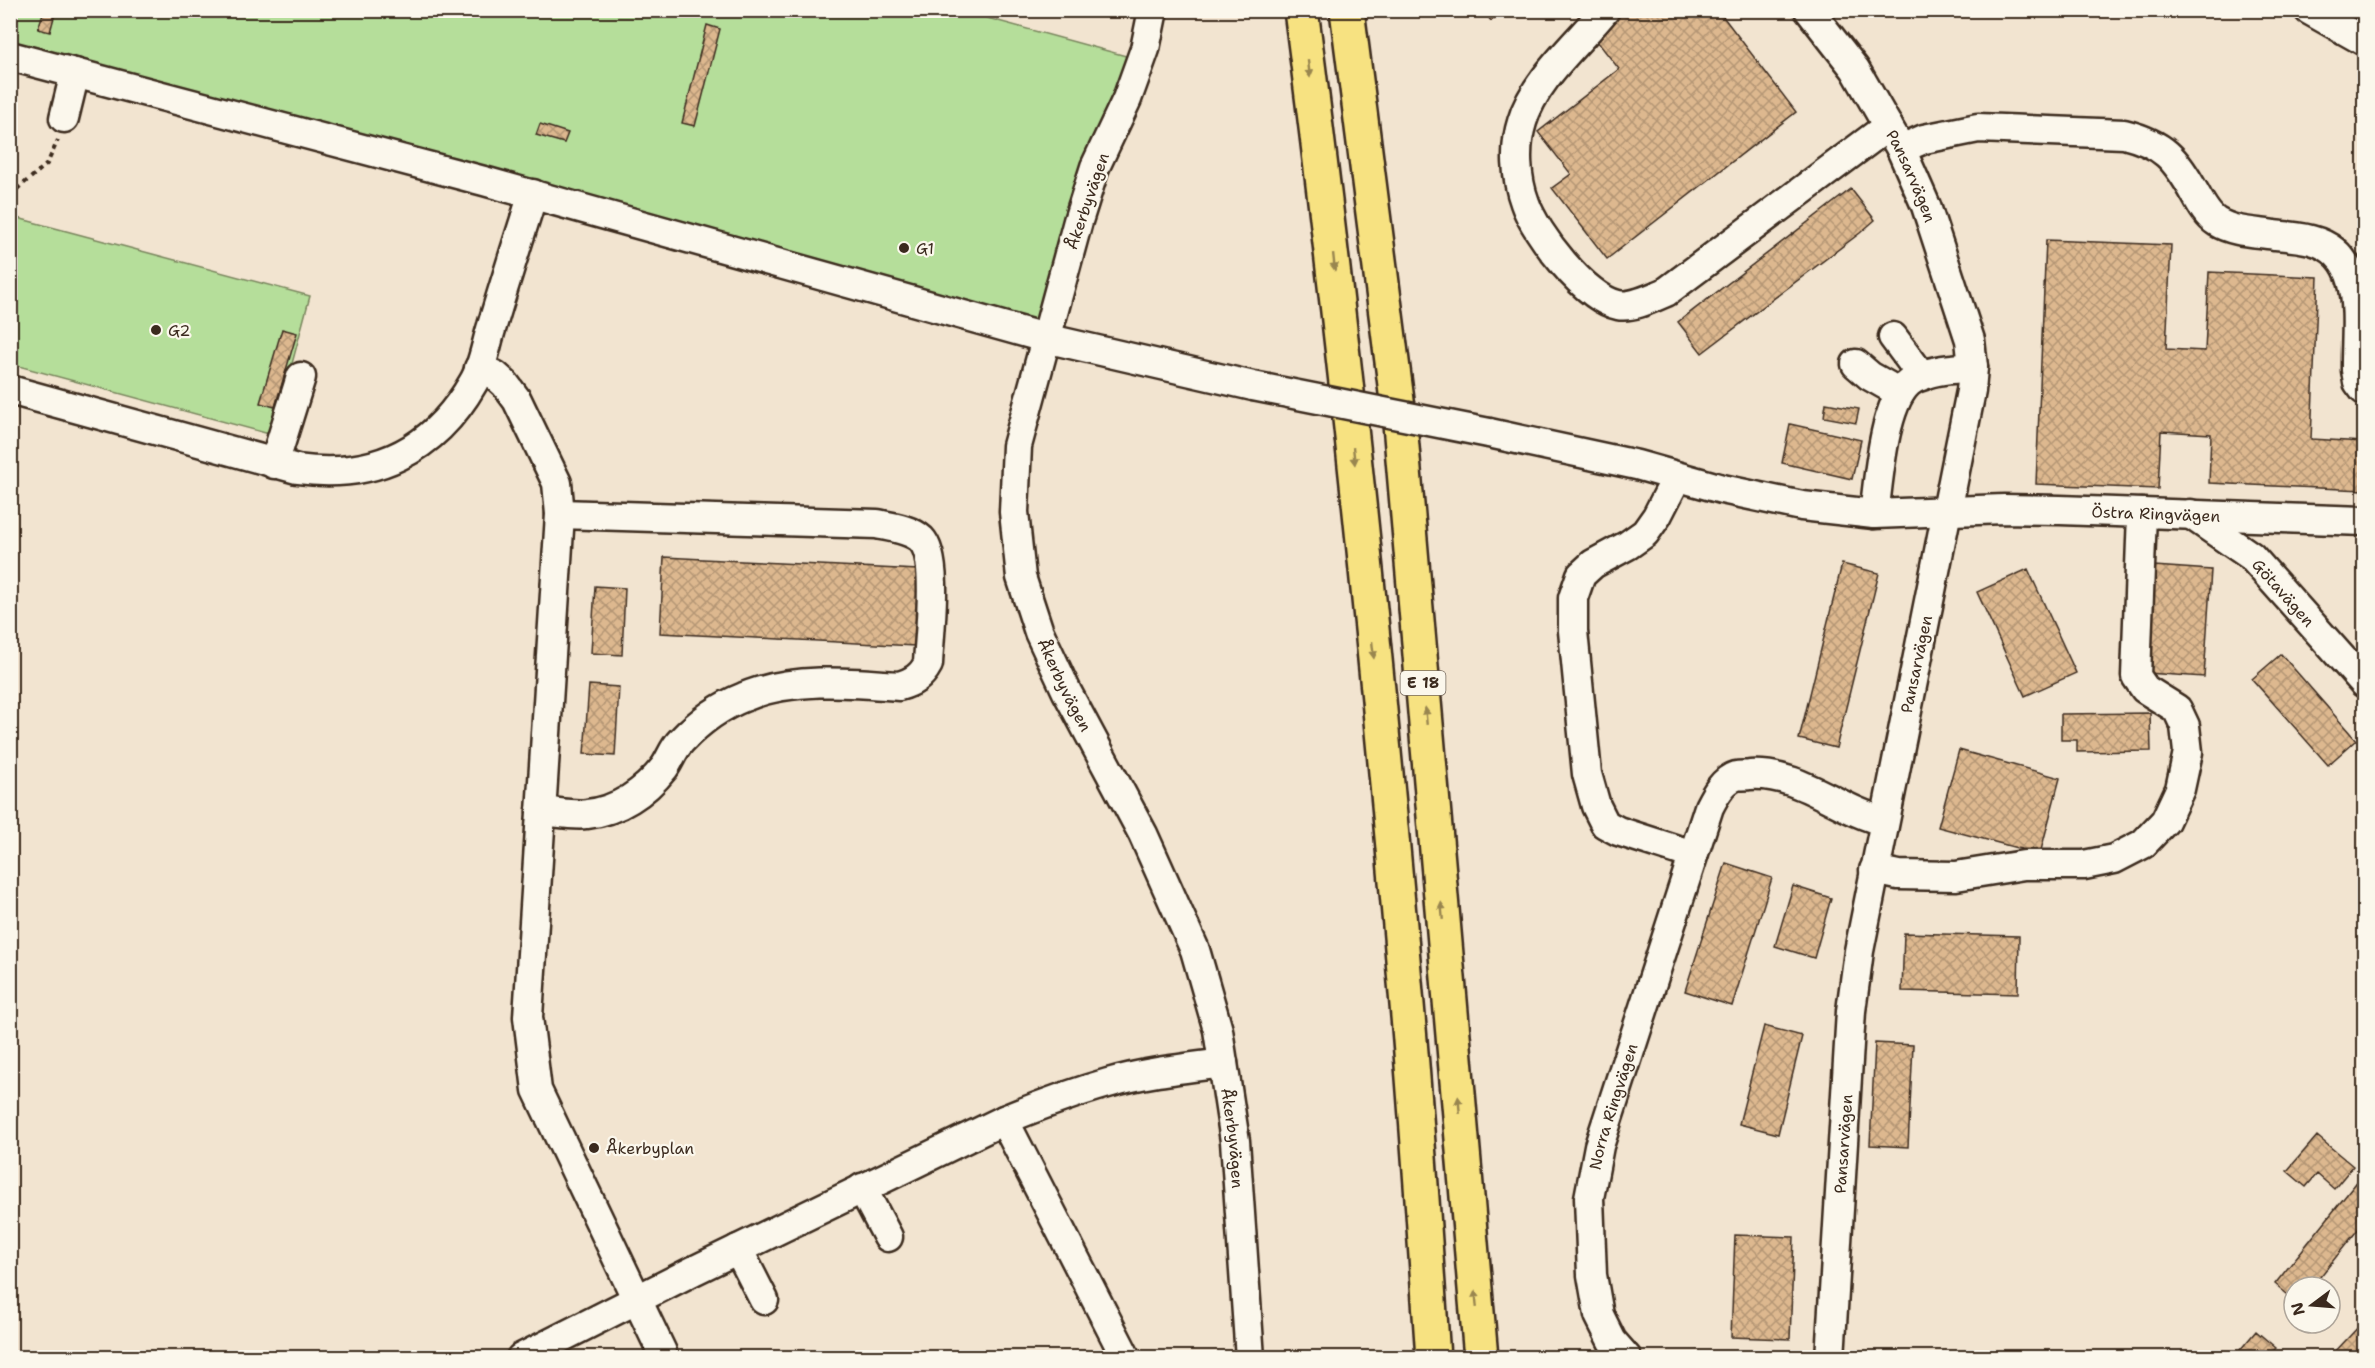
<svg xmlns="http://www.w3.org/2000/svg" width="2375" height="1368" font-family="'Shantell Sans',sans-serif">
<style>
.park{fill:#b5de9a;stroke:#78845c;stroke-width:1.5}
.building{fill:url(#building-cross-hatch);stroke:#3b2a1e;stroke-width:1.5}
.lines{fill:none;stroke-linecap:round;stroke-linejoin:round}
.minor-casing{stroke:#3b2a1e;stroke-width:33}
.highway-casing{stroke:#3b2a1e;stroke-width:38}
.path{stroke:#3b2a1e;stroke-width:4;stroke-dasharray:4.5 4.5;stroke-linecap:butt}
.minor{stroke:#fbf7ec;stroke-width:28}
.highway{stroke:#f7e281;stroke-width:33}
.minor-bridge-casing{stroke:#3b2a1e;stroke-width:33;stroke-linecap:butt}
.minor-bridge{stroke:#fbf7ec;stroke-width:28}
.oneway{fill:#998650}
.poi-dot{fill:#3b2a1e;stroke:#fbf7ec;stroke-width:2}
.labels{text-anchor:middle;stroke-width:4.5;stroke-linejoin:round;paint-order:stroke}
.shield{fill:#fbf7ec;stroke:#75685c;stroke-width:1.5}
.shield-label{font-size:15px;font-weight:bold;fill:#3b2a1e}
.street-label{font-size:16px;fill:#3b2a1e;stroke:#fbf7ec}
.poi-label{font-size:16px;fill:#3b2a1e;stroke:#fbf7ec;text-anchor:start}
</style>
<defs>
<pattern id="building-cross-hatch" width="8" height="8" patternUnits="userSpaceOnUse" patternTransform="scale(1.5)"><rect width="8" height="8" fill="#ddb88f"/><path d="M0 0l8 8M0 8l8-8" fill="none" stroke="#b49674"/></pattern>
</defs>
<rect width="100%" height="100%" fill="#f2e4d0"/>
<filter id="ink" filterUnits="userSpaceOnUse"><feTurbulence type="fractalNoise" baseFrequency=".0167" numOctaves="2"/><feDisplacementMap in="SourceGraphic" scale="12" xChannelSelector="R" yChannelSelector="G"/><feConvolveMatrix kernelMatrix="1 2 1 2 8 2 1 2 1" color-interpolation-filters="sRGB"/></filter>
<g filter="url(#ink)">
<path class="park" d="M958,10L1137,59L1043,332L11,44L10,11Z
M10,216L310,296L273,435L11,364Z"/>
<path class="building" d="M44,10H56L50,32L38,29Z
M1483,10H1504L1491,21Z
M1627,10H1718L1796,112L1607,259L1552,188L1571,174L1538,132L1619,69L1593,36Z
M707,25L720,29L695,126L682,123Z
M540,124L568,133L564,143L536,135Z
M1851,189L1875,220L1860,233L1702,353L1678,322Z
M2046,240L2171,245L2166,349L2205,351L2209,272L2318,277L2311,439L2364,442V490L2209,483L2211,434L2161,431L2158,489L2036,484Z
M282,329L297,333L275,407L260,403Z
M1826,403L1859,409L1856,423L1824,417Z
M1790,424L1861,440L1852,479L1782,463Z
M664,557L918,570L915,646L660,633Z
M1842,564L1879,573L1836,748L1799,739Z
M2154,566L2211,570L2204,677L2147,673Z
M2028,569L2076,673L2025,696L1977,592Z
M595,586L625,588L622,655L591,653Z
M2281,654L2356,740L2328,765L2252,679Z
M589,685L619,687L615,756L584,754Z
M2150,713L2151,751L2077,752V740H2061V714Z
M1959,750L2060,778L2040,854L1938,827Z
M1726,863L1772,878L1732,1006L1685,991Z
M2364,875V893L2357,879Z
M1793,886L1831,898L1814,958L1775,946Z
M1904,933L2019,936L2018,994L1902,991Z
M1764,1026L1802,1036L1778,1134L1739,1124Z
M1875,1043L1913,1045L1908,1147L1870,1145Z
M2317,1136L2353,1166L2334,1189L2317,1174L2306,1187L2287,1171Z
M2364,1173V1222L2312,1287H2294V1300L2275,1284Z
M1735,1235L1794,1237L1790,1339L1731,1337Z
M2364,1321V1358H2336L2333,1354Z
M2256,1331L2276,1348L2267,1358H2249L2240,1350Z"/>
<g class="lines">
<g class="minor-casing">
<g id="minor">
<path id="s1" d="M1153,10L1145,49L1127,99L1095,167L1078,221L1017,446L1014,512L1021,577L1039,632L1067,692L1143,834L1195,950L1218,1030L1235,1141L1250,1358"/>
<path d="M1605,10C1577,44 1534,80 1522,122C1514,147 1516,179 1525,203C1535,233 1586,299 1618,305C1632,308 1652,298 1666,292L1888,126"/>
<path id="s2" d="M1809,10L1855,69L1901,149L1926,206L1970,340L1973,367L1971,391L1859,951L1851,1011L1830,1358"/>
<path d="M2309,10L2364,41"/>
<path d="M10,56L484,181L1045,338L1253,386"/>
<path d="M64,118L75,73"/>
<path d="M1901,149L1924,139L1978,128L2124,134C2164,144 2175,158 2195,193C2200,202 2207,216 2217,222C2233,232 2255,232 2274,235C2286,236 2299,237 2311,240C2369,255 2355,324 2356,370L2358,382L2364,390"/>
<path d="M1893,337L1922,376"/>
<path d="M1856,364L1870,376L1900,393"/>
<path d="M479,368L495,375L505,384L517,400L557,483L560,514L528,1017L537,1090L662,1352"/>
<path d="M10,390L297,469C374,480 434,451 473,383C483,367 486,344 492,326C505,282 519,238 533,194"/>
<path id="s3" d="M1489,433L1637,465L1722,489L1802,506L1874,514L2004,509L2060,510L2364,521"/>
<path d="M274,464L301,377"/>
<path d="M1677,477L1657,516L1645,533L1628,545L1593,564L1581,575L1573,598V631L1587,774L1596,806L1605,824L1618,831L1693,855"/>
<path d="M1874,514C1879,481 1883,396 1914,379C1932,369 1954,369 1973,367"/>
<path id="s4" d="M2190,514L2251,556L2364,683"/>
<path d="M541,811C556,812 573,816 587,814C618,811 645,792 664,768C670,760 673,749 681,741C698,723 721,706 744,697C791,677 849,682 899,686C913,682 921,677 928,664C929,636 940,558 921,539C910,529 891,527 877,524L560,514"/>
<path d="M1874,870L1898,875L1956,876L2024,865H2084L2114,859L2143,844L2165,821L2180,789L2188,752L2185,726L2177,709L2145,689L2136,676L2142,513"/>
<path d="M1004,1120L1126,1358"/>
<path d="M862,1188L888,1237"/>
<path d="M738,1249L764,1300"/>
<path d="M521,1358L693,1271L1004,1120C1038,1106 1073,1093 1108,1083C1146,1072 1185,1068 1223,1063"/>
<path id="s5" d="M1627,1358L1612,1341L1599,1315L1592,1275L1589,1198L1599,1146L1709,807C1715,795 1723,780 1736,776C1740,775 1746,776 1750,775C1800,772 1837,810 1884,821"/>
</g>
</g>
<g class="highway-casing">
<path id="highway" d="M1301,10C1343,330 1376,650 1404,971C1416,1100 1424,1229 1433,1358
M1347,10L1400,424L1481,1358"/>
</g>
<path class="path" d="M10,195L47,164L58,140"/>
<use href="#minor" class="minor"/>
<use href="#highway" class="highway"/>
<g class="minor-bridge-casing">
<path id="minor-bridge" d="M1253,386L1489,433"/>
</g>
<use href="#minor-bridge" class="minor-bridge"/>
</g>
<defs><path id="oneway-solid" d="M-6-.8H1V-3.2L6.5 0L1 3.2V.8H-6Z" transform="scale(1.5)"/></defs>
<g class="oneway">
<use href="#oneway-solid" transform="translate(1309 69) rotate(83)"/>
<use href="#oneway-solid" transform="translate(1334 262) rotate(84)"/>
<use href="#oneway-solid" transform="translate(1354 456) rotate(84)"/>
<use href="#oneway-solid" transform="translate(1373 650) rotate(84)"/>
<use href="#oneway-solid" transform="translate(1426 716) rotate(-95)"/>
<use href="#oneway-solid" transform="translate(1442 911) rotate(-95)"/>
<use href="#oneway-solid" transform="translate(1459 1105) rotate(-95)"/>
<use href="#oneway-solid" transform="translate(1476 1299) rotate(-95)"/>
</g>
</g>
<g class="poi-dot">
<circle cx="904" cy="248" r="6"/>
<circle cx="156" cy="330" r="6"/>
<circle cx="594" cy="1148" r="6"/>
</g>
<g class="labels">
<rect class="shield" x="1400.5" y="671" width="45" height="24" rx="4.5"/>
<g class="shield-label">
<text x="1423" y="688">E 18</text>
</g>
<g class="street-label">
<text dy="6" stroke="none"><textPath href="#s2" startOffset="196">Pansarvägen</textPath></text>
<text transform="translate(1087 201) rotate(-71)" y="6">Åkerbyvägen</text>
<text dy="6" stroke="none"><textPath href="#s3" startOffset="676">Östra Ringvägen</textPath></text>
<text dy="6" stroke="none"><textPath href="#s4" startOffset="123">Götavägen</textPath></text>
<text transform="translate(1916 664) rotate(-78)" y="6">Pansarvägen</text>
<text dy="6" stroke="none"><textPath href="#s1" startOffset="706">Åkerbyvägen</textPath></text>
<text dy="6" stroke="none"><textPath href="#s5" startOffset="264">Norra Ringvägen</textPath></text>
<text dy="6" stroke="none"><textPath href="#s1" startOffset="1194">Åkerbyvägen</textPath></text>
<text transform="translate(1843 1144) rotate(-86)" y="6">Pansarvägen</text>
</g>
<g class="poi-label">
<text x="916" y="254">G1</text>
<text x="168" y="336">G2</text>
<text x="606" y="1154">Åkerbyplan</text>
</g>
</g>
<rect width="2375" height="1368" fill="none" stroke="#fbf7ec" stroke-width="36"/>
<rect x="18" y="18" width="2339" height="1332" fill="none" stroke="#3b2a1e" stroke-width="2" filter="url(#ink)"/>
<g transform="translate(2312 1305) rotate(254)"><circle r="28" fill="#fbf7ec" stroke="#aea59a" stroke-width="1.5"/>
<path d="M0-4.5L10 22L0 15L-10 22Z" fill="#3b2a1e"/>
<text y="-9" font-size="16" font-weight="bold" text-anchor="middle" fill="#3b2a1e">N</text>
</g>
</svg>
